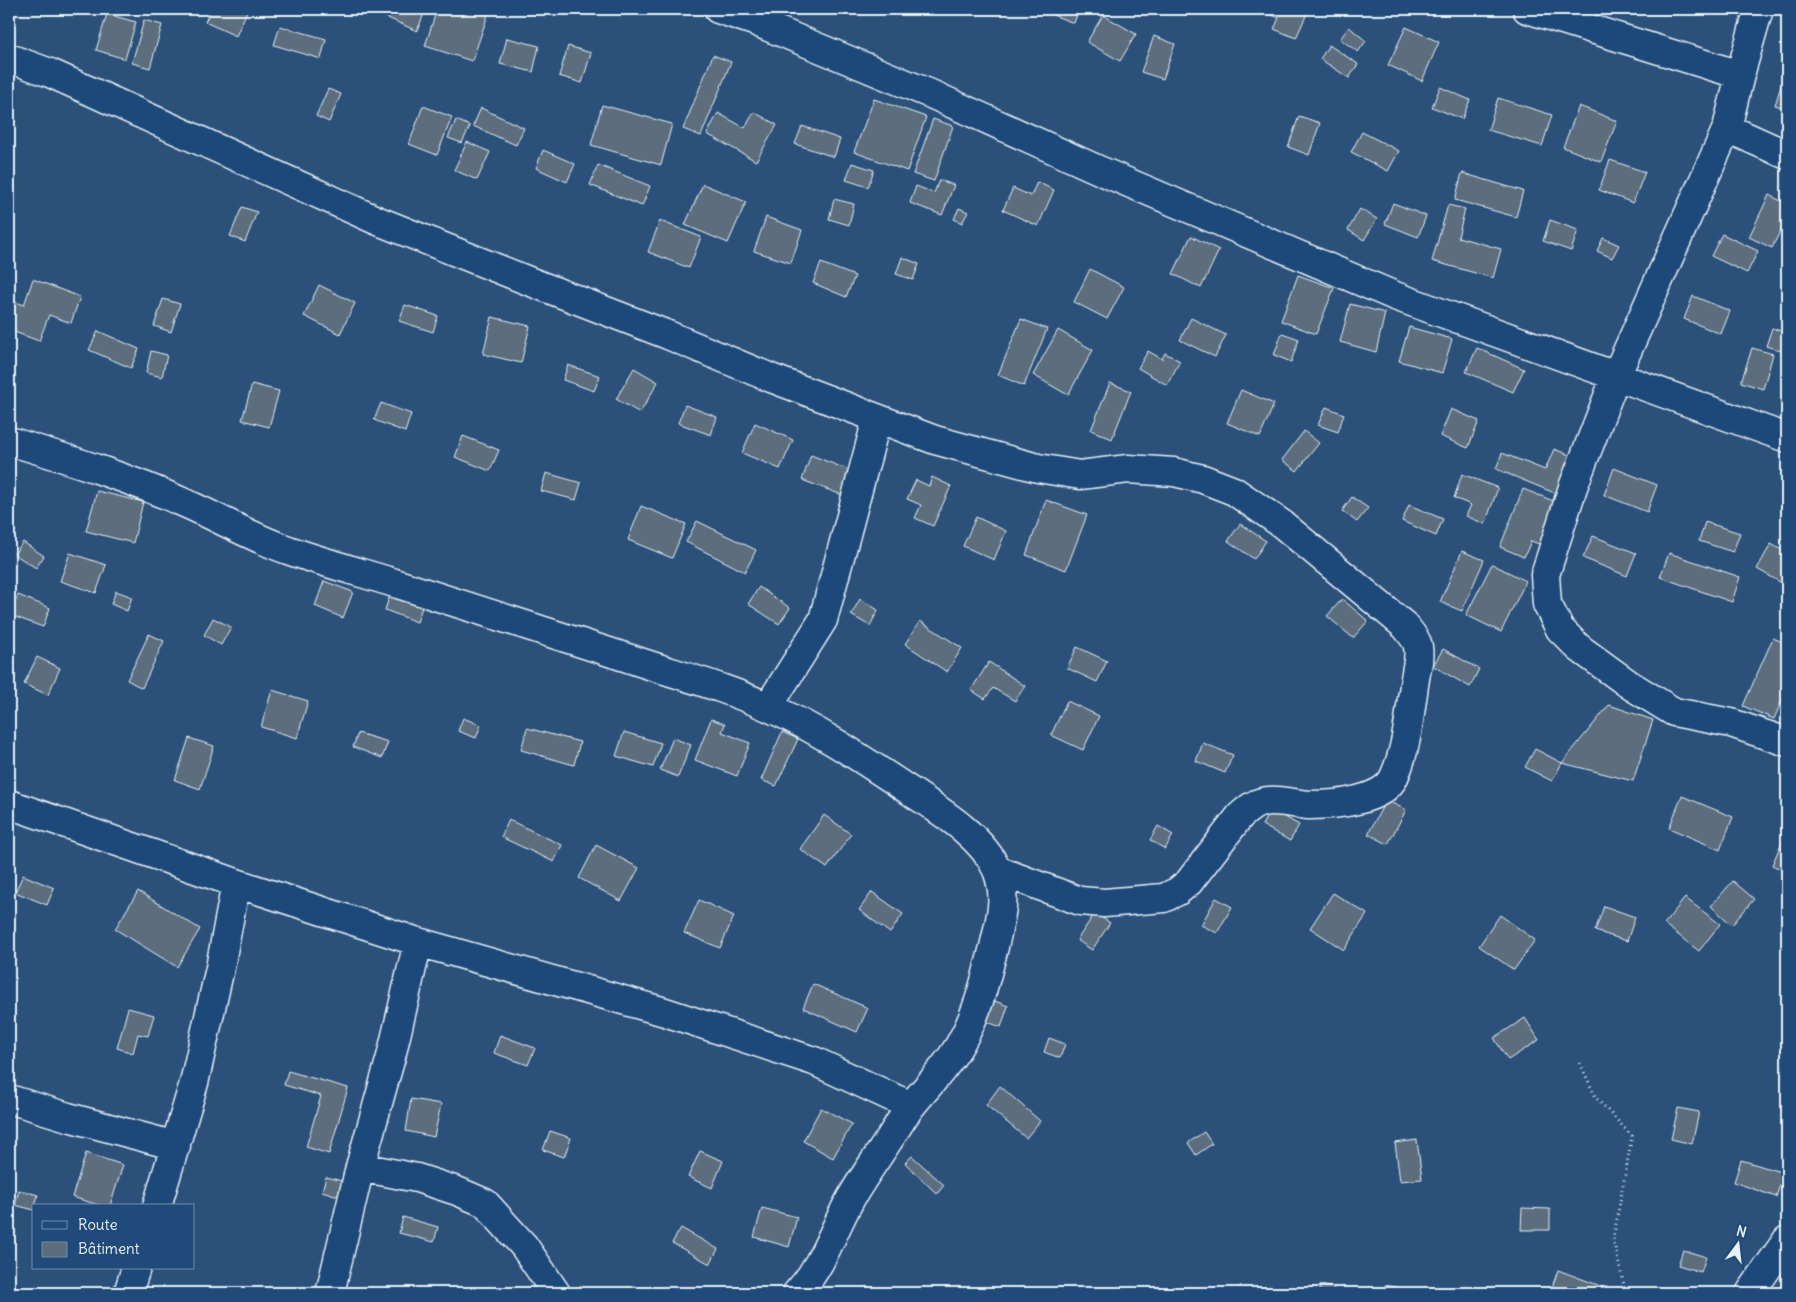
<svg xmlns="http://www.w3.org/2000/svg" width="1796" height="1302" font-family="Delius,sans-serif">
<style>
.building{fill:#5c6e7d;stroke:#e8f1f8}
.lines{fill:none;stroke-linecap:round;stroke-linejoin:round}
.minor-casing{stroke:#e8f1f8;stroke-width:31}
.path{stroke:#e8f1f8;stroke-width:3;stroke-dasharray:1 4;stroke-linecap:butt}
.minor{stroke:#1f4a7a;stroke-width:28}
</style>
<rect width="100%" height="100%" fill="#2b517b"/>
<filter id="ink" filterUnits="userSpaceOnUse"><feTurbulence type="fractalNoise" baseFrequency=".02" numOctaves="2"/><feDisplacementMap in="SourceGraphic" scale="10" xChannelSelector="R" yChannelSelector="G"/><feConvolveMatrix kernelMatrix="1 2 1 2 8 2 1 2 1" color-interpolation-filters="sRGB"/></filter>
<g filter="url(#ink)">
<path class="building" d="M211,9H248L236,36L205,22Z
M373,9H426L417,31L372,11Z
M437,9H490L472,61L425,46Z
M929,9H945L944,13Z
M1037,9H1079L1074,23Z
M1265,9H1309L1296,38L1274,29L1279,18L1264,12Z
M107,14L136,22L125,59L96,50Z
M1103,15L1136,34L1120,61L1087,42Z
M144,20L162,25L150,68L132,63Z
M280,26L326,39L321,59L274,45Z
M1349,27L1366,41L1358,52L1340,39Z
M1406,27L1439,42L1422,81L1388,65Z
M1154,36L1175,44L1163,79L1141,72Z
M507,38L539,46L533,72L500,64Z
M1329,45L1358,64L1349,78L1320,59Z
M568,46L591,53L582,83L559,76Z
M713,55L731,62L701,136L683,129Z
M1787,66V109L1775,105Z
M1440,87L1470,100L1462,119L1432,107Z
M328,89L341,94L329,122L316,116Z
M1498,98L1552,115L1542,146L1488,130Z
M874,99L926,117L907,171L854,152Z
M602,105L672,124L661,165L591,145Z
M423,106L452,117L437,155L409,144Z
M1579,106L1617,121L1601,162L1563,147Z
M481,108L524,128L516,145L473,126Z
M754,112L777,125L756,161L707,134L718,113L745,128Z
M1299,116L1320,123L1309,155L1288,147Z
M933,119L953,126L934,181L913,174Z
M456,120L470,126L462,143L448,138Z
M802,126L840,139L834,157L795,144Z
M1362,132L1399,151L1388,171L1351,152Z
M467,142L490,152L477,180L454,170Z
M543,150L575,164L567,182L536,168Z
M1610,160L1645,172L1633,203L1599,190Z
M852,163L874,170L868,187L846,180Z
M598,165L650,186L642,206L590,185Z
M1462,173L1523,191L1516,217L1455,200Z
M939,180L954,185L942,215L910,203L916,186L934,193Z
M1037,182L1054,190L1038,226L1003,210L1013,188L1031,196Z
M703,184L746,202L728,243L685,225Z
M1769,195L1787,204V217L1772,248L1749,237Z
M834,199L854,204L849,225L829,219Z
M1393,203L1426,216L1418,237L1385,224Z
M1448,205L1465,209L1458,237L1501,249L1493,278L1432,261Z
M242,207L257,212L245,242L230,236Z
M959,208L968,212L962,223L954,219Z
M1360,209L1377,219L1364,240L1348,230Z
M766,217L802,230L791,263L754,251Z
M1550,220L1578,230L1571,251L1543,241Z
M660,221L701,237L689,268L648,252Z
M1722,234L1758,251L1747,273L1711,256Z
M1191,236L1219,250L1201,288L1173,274Z
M1603,238L1619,245L1612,258L1597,251Z
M902,257L919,264L913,280L896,274Z
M821,263L855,276L846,297L813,283Z
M1090,269L1124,287L1107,319L1074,302Z
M1298,275L1334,288L1316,334L1281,321Z
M33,279L80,297L71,323L49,315L39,341L9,330V322L16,302L24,305Z
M319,285L355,303L340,334L304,316Z
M1693,296L1730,311L1721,334L1684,319Z
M163,299L180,304L171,332L154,326Z
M1350,304L1385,313L1376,352L1340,342Z
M405,305L438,316L433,332L399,321Z
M492,317L530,326L521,363L483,354Z
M1191,318L1226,335L1215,357L1180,340Z
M1021,319L1047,329L1024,386L998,375Z
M1409,327L1452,339L1442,373L1399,361Z
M1772,328L1787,333V353L1766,346Z
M1058,330L1093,350L1068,395L1033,375Z
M98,331L139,349L131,368L89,350Z
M1282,333L1299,339L1291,362L1274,355Z
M1477,348L1524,369L1513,392L1466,372Z
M1752,348L1773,354L1763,389L1741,382Z
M151,351L167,355L162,377L146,373Z
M1148,351L1162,359L1165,353L1180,361L1167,385L1138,368Z
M568,365L600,376L594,391L563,380Z
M634,368L658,382L640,413L616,399Z
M1110,383L1131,391L1112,439L1091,430Z
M252,384L279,391L269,427L242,420Z
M1241,390L1274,404L1260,437L1227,423Z
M381,403L411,414L405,432L374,420Z
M685,405L717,417L711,435L678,423Z
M1326,407L1344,414L1338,432L1318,425Z
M1451,409L1479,421L1468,448L1440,436Z
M755,423L793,440L780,469L742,453Z
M1304,431L1319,443L1297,471L1282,460Z
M463,436L499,450L490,471L455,457Z
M1554,449L1572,456L1557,494L1496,469L1502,453L1545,470Z
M811,455L851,471L842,495L802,480Z
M1614,468L1657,485L1647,512L1604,495Z
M546,473L581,483L576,500L541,491Z
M1462,474L1498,488L1485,524L1466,516L1471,505L1454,498Z
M932,477L951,486L933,526L915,518L921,505L907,499L916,480L929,486Z
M1523,489L1561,504L1544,546L1531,541L1524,557L1500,547Z
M97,491L143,502L133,543L86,531Z
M1352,497L1368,508L1357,522L1342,511Z
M1046,500L1087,515L1066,570L1026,555Z
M1409,505L1443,519L1436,536L1402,521Z
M641,506L686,524L672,558L628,540Z
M976,517L1006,531L994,560L963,546Z
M697,521L756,550L745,572L686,542Z
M1705,522L1740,533L1733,552L1699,541Z
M1240,524L1266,541L1254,559L1228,541Z
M1593,536L1636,553L1627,576L1583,558Z
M23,542L44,556L36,568L14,554Z
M1771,544L1787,553V586L1757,569Z
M1462,551L1484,560L1462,611L1440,602Z
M70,553L106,565L96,593L60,581Z
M1669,553L1740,577L1732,602L1660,577Z
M1492,564L1526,581L1501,632L1466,615Z
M324,581L353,592L343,618L315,606Z
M759,587L790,608L779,624L748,604Z
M116,591L132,597L127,611L111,604Z
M391,592L423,604L417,622L385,610Z
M18,595L50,608L43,627L10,615Z
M860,599L878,610L870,626L851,615Z
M1342,599L1368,621L1353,638L1327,616Z
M213,618L231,627L221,645L204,635Z
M920,621L962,648L947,672L905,644Z
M149,634L164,641L142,688L127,680Z
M1773,638L1787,644V689L1774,719L1743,706Z
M1077,647L1107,661L1097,682L1067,668Z
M1443,649L1479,669L1470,687L1433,666Z
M37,657L60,668L48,695L24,684Z
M989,662L1025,686L1015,701L993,688L985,699L971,690Z
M272,690L308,701L297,738L261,727Z
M1067,701L1099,716L1083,750L1051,735Z
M1609,705L1653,720L1633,781L1562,763Z
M463,718L481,725L476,738L458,731Z
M711,719L725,724L722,732L750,743L737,776L695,760Z
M527,728L580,742L574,765L521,750Z
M624,732L661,743L653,767L616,756Z
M782,732L798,739L776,786L761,780Z
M358,733L388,742L382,758L353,747Z
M189,738L214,746L200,789L175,780Z
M673,738L691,745L678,777L660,770Z
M1203,743L1233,755L1225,773L1196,761Z
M1535,749L1562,763L1552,781L1525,767Z
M1682,796L1733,817L1720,850L1669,828Z
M1386,800L1406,810L1388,844L1368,834Z
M1271,809L1299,825L1290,841L1262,825Z
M824,815L851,834L827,868L800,849Z
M509,820L562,845L554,862L501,837Z
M1158,826L1173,835L1165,849L1150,840Z
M1787,830V872L1772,865Z
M596,845L639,868L621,901L579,878Z
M23,875L54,888L47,905L15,892Z
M1733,881L1754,899L1732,925L1711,906Z
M138,891L200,929L177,967L115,929Z
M872,892L903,914L890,933L859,910Z
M1333,893L1367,914L1344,950L1310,928Z
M1216,898L1232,907L1217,933L1201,925Z
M1685,898L1720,924L1699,951L1664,924Z
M699,900L734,916L720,948L684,933Z
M1604,906L1635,917L1627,941L1595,931Z
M1095,913L1110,923L1092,950L1077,940Z
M1500,915L1535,940L1514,970L1479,946Z
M813,984L868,1008L857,1032L803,1008Z
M992,1000L1008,1006L1001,1027L985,1021Z
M128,1008L154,1015L148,1036L138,1034L133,1053L117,1048Z
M1525,1018L1539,1040L1508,1060L1494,1038Z
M500,1035L535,1048L528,1065L494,1053Z
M1049,1038L1065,1044L1060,1058L1044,1052Z
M288,1071L348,1088L329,1154L306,1147L321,1096L284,1085Z
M1000,1086L1040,1121L1026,1138L986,1105Z
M411,1099L441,1104L434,1137L406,1131Z
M821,1108L852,1124L833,1158L803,1141Z
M1678,1108L1699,1112L1692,1144L1671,1139Z
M550,1131L571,1138L564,1157L543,1150Z
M1204,1132L1212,1144L1196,1155L1188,1143Z
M1417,1140L1422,1179L1400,1181L1395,1143Z
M700,1151L723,1161L712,1188L688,1177Z
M86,1153L123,1165L110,1206H102L72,1197Z
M912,1156L944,1185L937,1194L905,1163Z
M1741,1160L1784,1173L1776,1197L1734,1182Z
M326,1177L342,1181L338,1196L322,1191Z
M19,1190L38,1195L34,1210L15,1205Z
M762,1208L797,1217L789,1247L754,1237Z
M1522,1208L1550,1209V1230H1521Z
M403,1217L438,1227L434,1242L399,1233Z
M681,1228L718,1249L710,1264L672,1243Z
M1683,1250L1706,1257L1701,1272L1678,1265Z
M1558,1270L1598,1285L1595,1293H1550Z
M1321,1285L1334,1288L1333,1293H1319Z
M1385,1285L1424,1293H1384Z
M284,1287L305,1293H282Z"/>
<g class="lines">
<g class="minor-casing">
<path id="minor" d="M718,9L754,21L933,95L1101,171L1395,296L1787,438
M1527,9L1740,75
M1759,9L1740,75L1727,128L1616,376L1573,487L1545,575L1547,604L1560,629L1579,648L1630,685L1674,712L1731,723L1787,742
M9,58L50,73L376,220L526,280L668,335L771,378L935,440L1038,468L1080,475L1128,469L1174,472L1203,479L1234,491L1282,524L1405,626C1417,641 1420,643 1418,662C1410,700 1410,742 1394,777C1383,801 1335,805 1311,805C1295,805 1278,798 1262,802C1253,804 1247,810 1240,816L1189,882L1178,891L1164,898L1104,903L1080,901L997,870
M1727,128L1787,155
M9,441C69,459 129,478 187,504C221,519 253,538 288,550C325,563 363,573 401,585C479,610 556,635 634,660C678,675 725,687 768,707C818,729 865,761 910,791C940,811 982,836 997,870C1008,898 1000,919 994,947C985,981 978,1013 960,1044C947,1067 928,1085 912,1105C904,1115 897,1127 890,1138C877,1158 863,1177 851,1198C833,1230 823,1266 797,1293
M768,707L823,620L877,419
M9,804L236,883L418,942L665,1012L814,1061L911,1106
M9,1099L68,1117L176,1146
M360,1167L417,1178L457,1191L485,1203L524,1246L556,1293
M157,1206L194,1083L220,968L236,883
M128,1293L136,1268
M330,1293L360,1167L391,1057L418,942
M1750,1293L1787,1240"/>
</g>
<path class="path" d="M1580,1063L1596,1098L1632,1136L1613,1240L1625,1289L1632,1293"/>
<use href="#minor" class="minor"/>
</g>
</g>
<rect width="1796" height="1302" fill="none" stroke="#1f4a7a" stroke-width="30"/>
<rect x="15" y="15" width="1766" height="1272" fill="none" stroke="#e8f1f8" stroke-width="2" filter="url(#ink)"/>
<rect x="32" y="1204" width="162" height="65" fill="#1f4a7a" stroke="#6f8dac"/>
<rect x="42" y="1221" width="25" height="8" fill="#1f4a7a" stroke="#6f8dac"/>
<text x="78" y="1230" font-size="15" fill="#e8f1f8">Route</text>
<rect x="42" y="1242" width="25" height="15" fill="#5c6e7d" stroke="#6f8dac"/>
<text x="78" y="1254" font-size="15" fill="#e8f1f8">Bâtiment</text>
<g transform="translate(1738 1244) rotate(15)" stroke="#1f4a7a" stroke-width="4" paint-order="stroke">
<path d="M0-4L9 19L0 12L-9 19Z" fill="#e8f1f8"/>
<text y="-8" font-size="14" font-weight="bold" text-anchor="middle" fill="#e8f1f8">N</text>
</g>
</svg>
